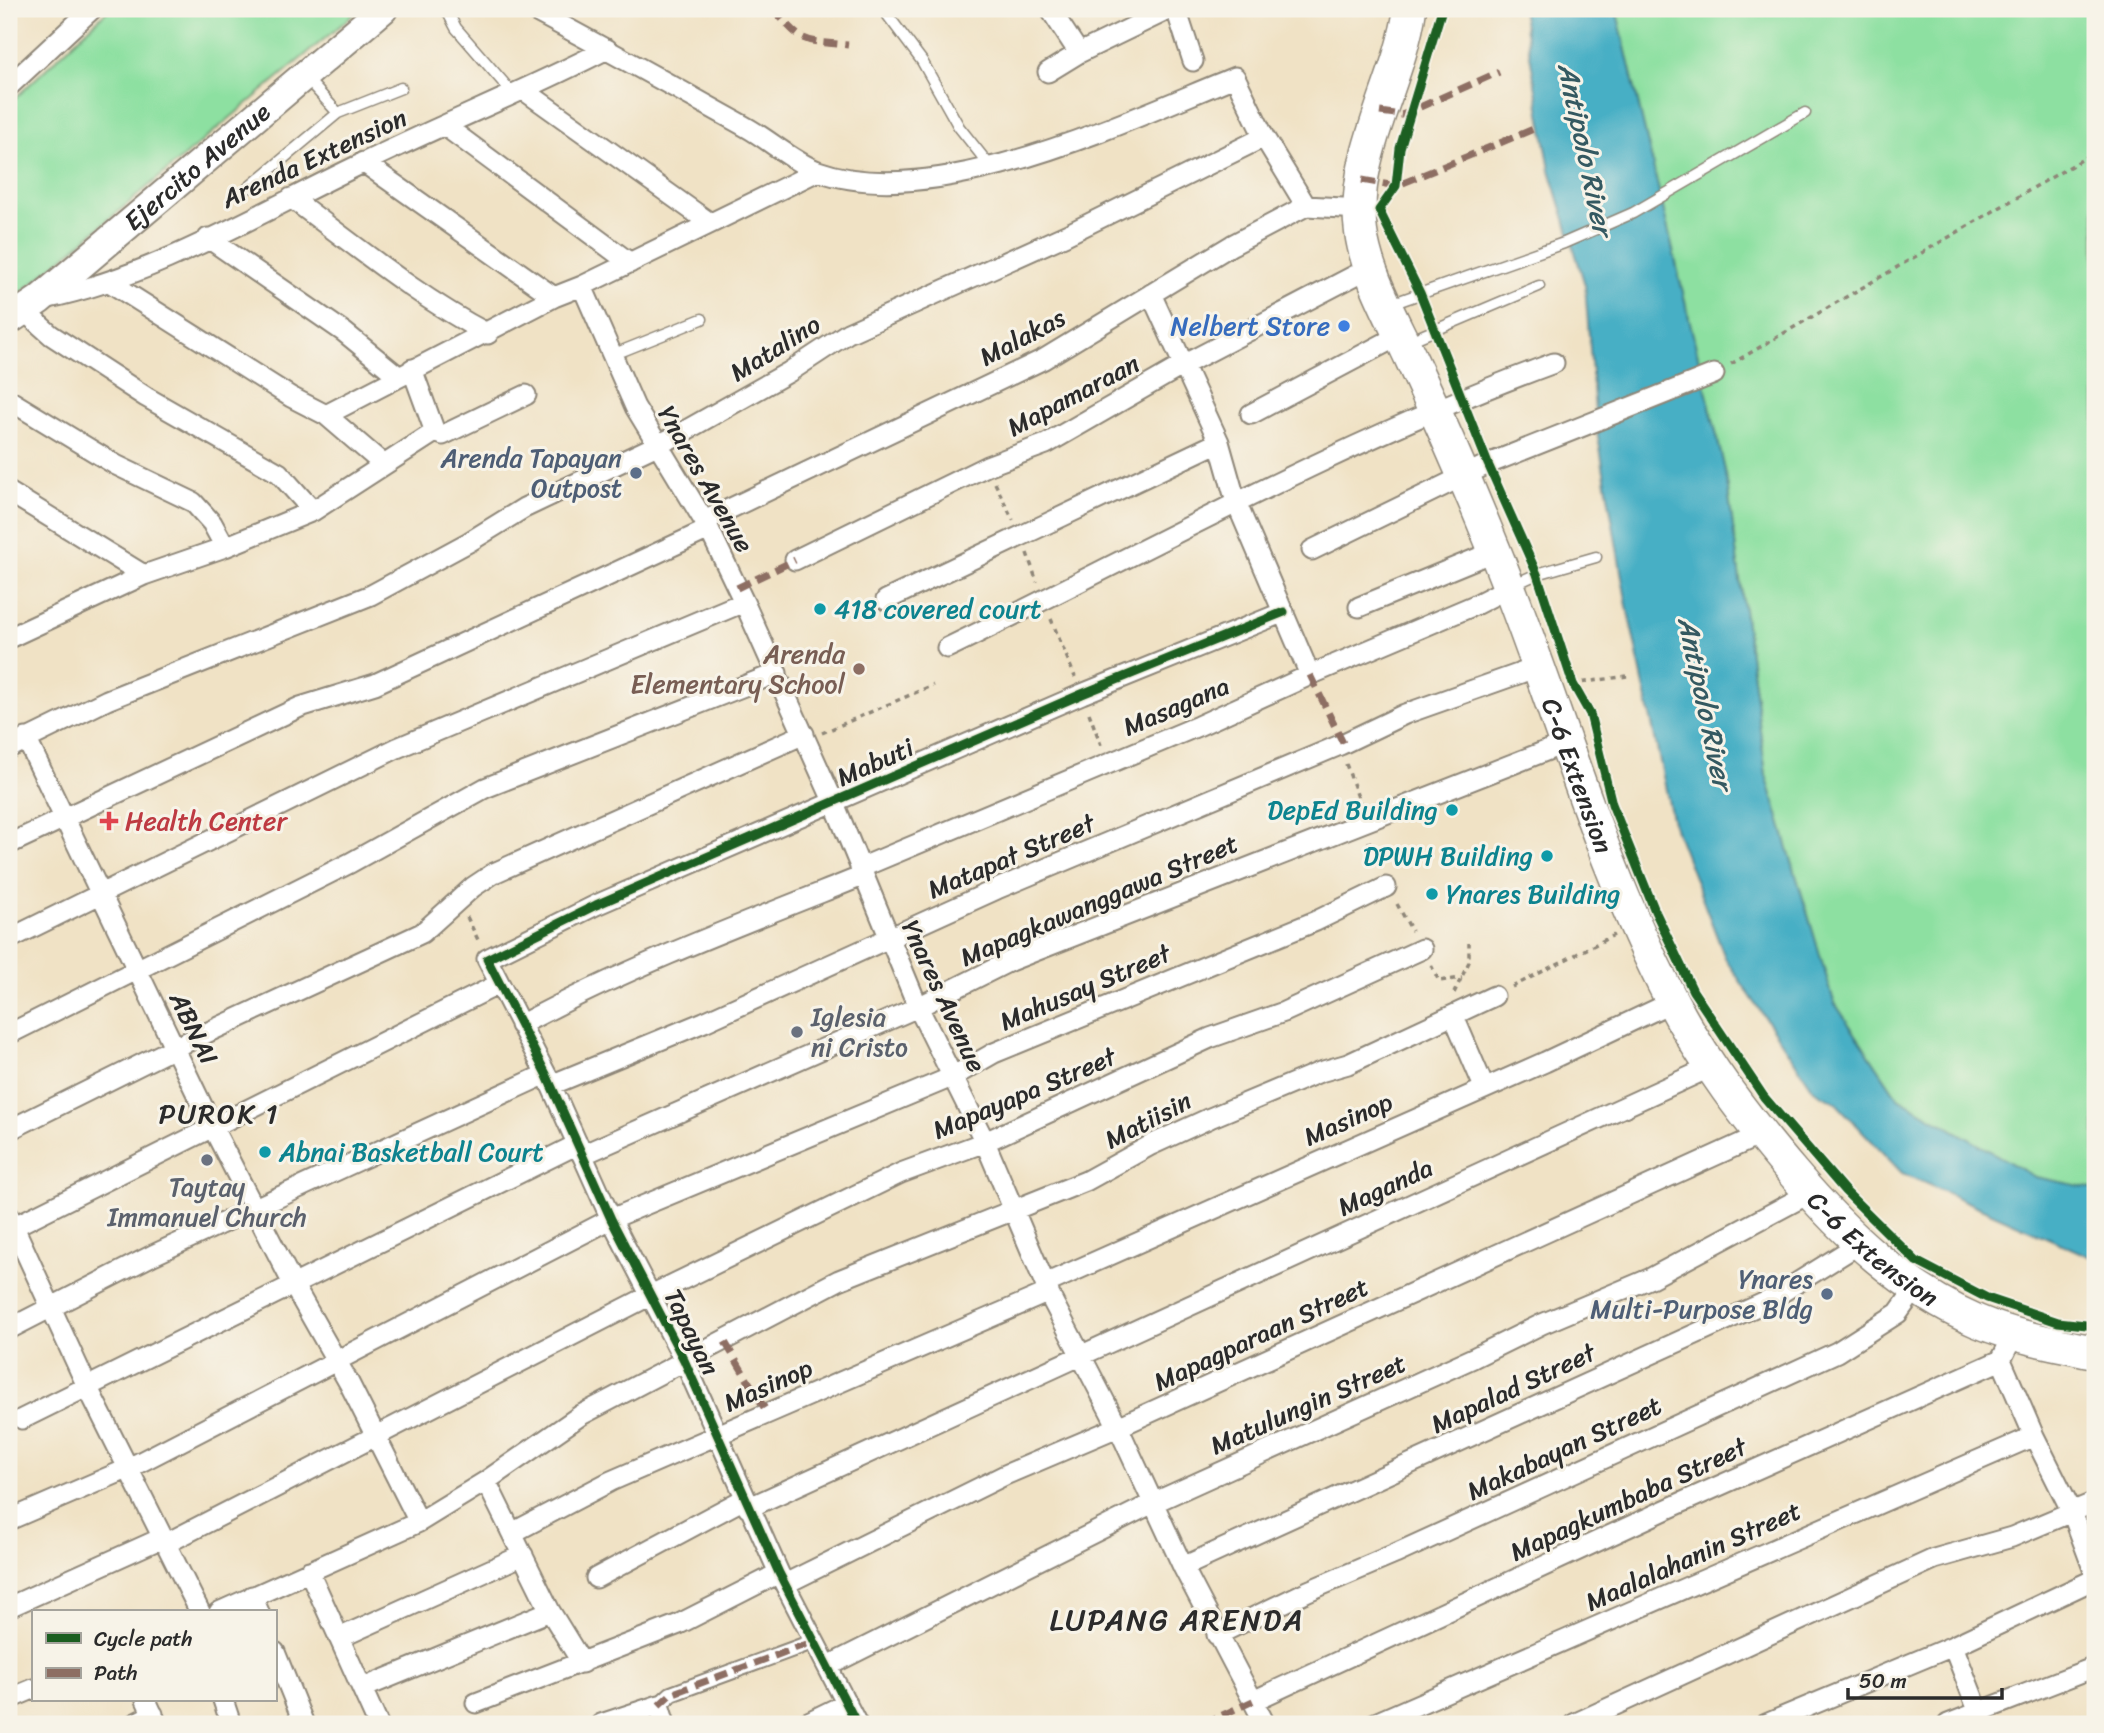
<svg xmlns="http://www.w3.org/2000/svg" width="2104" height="1733" font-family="Sriracha,sans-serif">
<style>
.green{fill:#8de0a1;stroke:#5c8666;stroke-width:2}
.water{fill:#46afc5;stroke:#386d78;stroke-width:2}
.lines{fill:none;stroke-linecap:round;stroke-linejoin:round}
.service-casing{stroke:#8e8678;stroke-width:13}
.pedestrian-casing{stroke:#8e8678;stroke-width:18}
.minor-casing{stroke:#8e8678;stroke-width:23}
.secondary-casing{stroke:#8e8678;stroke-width:32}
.primary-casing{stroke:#8e8678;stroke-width:35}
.path{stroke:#8e8678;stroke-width:3.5;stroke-dasharray:5 5;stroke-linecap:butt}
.service{stroke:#fff;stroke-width:10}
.pedestrian{stroke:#fff;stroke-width:14}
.minor{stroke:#fff;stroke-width:19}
.secondary{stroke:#fff;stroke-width:28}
.primary{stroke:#fff;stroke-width:32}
.quiet{stroke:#8d6e63;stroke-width:7;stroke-dasharray:14 7;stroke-linecap:butt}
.cycleway-casing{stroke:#f7f3e8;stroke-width:13}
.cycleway{stroke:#1b5e20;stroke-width:9}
.shop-dot{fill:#3f7fe0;stroke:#f7f3e8;stroke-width:2.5}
.service-dot{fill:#5c6f8a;stroke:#f7f3e8;stroke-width:2.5}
.culture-dot{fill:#0f9aa8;stroke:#f7f3e8;stroke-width:2.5}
.education-dot{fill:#8d6e63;stroke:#f7f3e8;stroke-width:2.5}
.health-dot{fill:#e0444e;stroke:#f7f3e8;stroke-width:2.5}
.worship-dot{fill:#6b7280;stroke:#f7f3e8;stroke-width:2.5}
.labels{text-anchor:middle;stroke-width:6;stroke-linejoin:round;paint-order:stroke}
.street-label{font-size:26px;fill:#2b2b2b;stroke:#f7f3e8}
.shop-label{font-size:26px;fill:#366cbe;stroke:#f7f3e8;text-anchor:end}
.service-label{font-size:26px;fill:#4e5e75;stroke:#f7f3e8;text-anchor:end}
.culture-label{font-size:26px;fill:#0d838f;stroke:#f7f3e8;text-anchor:start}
.education-label{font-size:26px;fill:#785e54;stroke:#f7f3e8;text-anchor:end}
.health-label{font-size:26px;fill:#be3a42;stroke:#f7f3e8;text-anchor:start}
.worship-label{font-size:26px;fill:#5b616d;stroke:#f7f3e8;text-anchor:start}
.water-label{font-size:28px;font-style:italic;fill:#345961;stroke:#f7f3e8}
.neighbourhood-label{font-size:28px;letter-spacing:2px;fill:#2b2b2b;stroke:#f7f3e8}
.quarter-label{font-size:30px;letter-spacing:2px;fill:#2b2b2b;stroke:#f7f3e8}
</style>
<rect width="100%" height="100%" fill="#f7f3e8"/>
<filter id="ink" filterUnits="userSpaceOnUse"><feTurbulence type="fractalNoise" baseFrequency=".0143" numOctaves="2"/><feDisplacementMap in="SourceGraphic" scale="14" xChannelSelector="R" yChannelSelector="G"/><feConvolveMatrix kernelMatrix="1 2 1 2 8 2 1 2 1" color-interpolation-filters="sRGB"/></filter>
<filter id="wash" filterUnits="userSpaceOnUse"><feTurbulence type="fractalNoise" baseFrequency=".00686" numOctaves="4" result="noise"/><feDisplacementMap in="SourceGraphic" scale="28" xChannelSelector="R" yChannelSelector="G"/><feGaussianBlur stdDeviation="1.57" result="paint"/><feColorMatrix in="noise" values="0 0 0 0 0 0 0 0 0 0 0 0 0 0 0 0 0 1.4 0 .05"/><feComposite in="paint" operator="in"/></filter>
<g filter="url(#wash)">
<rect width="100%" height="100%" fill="#f0e2c5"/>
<path class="green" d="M109,9H360L9,303V104Z
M1616,9H2095V1189L2035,1177L1898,1098L1834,1002L1766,775L1726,475Z"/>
<path class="water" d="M1522,9H1616L1726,475L1766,775L1834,1002L1898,1098L2035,1177L2095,1189V1259L1902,1173L1835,1102L1814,1090L1726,960L1673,823L1627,606L1596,425L1585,285L1550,170Z"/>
</g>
<g filter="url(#ink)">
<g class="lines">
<g class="service-casing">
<path id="service" d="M446,9L456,28L515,96
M883,9L922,61L959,127L990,166
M306,78L338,113
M248,188L338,113L401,88
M1391,304L1564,243L1633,213L1805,113
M1407,342L1539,286
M612,355L702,319
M1513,585L1537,574L1596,557"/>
</g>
<g class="pedestrian-casing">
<path id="pedestrian" d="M659,1705L671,1694L815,1641"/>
</g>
<g class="minor-casing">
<path id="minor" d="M531,9C603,47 674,87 746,127C768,139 795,163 818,171C935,213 1125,121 1235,77L1264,137L1306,206
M1050,9L1079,53
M1176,9L1193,61
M1048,72L1079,53L1170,9
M9,86L92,9
M525,91L710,223
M445,126L630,263
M363,162L554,297
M291,198C356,246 416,296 488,334
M208,238L344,332L398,376
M111,283L291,397L326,415L383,464
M582,286L635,407L709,529L744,602L834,803L918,1007L985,1142L1051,1298L1118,1427L1183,1567L1265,1724
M1151,294L1219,442L1236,502L1310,675
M44,299C156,276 258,213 361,164C442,124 526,91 607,49
M24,311L51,335L146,397L279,473L313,511
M412,369L435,432
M9,400L116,465L193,502L212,523L225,547
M1251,414L1400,335
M326,415L554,297L582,286L818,171
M435,432L443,435L526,395
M9,492L144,575
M704,521L1044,359L1232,245L1306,206L1361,209
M1312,550L1488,464L1714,374
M795,560L987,466L1046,444L1185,364L1371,267
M886,600L1219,442
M1359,607L1495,551
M9,638L144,575L225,547L313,511L435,432
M947,648C1148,550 1344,440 1554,363
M26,738L212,1126L294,1286L349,1383L419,1522
M9,748L107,700L371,595L469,542L524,508L674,437L789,372L848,333L1066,235L1264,137
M9,844L300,707L375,684L709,529
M860,868L1198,726L1310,675L1475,605L1510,587
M9,939L397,748L744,602
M1454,1017L1484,1087
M520,1025C630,966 747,922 863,876
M9,1034L350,863L485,788L777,673
M551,1085L704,1022L997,889L1340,745L1405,714L1538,667
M9,1130L174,1048L422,933L473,887L494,873L804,734
M582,1155L918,1007L1010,961L1566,743
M9,1216L86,1384L200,1612
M9,1229L499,984
M1045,1284L1545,1062L1672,1002
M9,1329L153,1255L546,1074
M2001,1360L2034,1436L2072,1512L2095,1574
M22,1419L578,1144
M486,1481L550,1611L582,1663
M748,1508L1711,1067
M9,1520L127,1469L611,1219L952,1077L994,1053L1316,921L1386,887
M512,1533L611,1481L1049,1292
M165,1544L651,1295L901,1173L985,1142L1210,1038L1284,1012L1422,949
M1183,1567L1768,1301L1859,1244
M309,1571L378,1724
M596,1578L744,1499
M785,1584L1005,1475L1118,1427L1760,1135
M252,1596L259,1612
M9,1607L162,1538
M219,1612L419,1522L486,1481L581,1415L839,1280L1086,1181L1151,1145L1210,1118L1320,1072L1348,1064L1494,996
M1217,1635L1308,1591L1395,1554L1837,1352L1898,1313L1916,1288
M339,1638L523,1555
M1953,1646L1983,1723
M275,1652L304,1724
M828,1666L1153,1503L1473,1358L1542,1324L1651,1278L1810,1193
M363,1688L550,1611
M9,1699L33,1689
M146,1700L157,1724
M223,1700L231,1724
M1253,1701L1665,1510L2001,1360L2014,1334
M476,1703L679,1624L779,1573
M134,1724L153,1714
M601,1724L659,1705L665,1724
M804,1724L847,1703
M857,1724L779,1573L684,1360L611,1219L546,1074L487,959L596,905L1082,694L1284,612
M1373,1724L2034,1436
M1574,1724L1934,1559L2012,1537L2095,1502
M1766,1724L1953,1646L2095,1579
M1948,1724L2095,1667"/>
</g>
<g class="secondary-casing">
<g id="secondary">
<path id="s1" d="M9,320L39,300L383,9"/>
</g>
</g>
<g class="primary-casing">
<g id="primary">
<path id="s2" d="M1410,9C1400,83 1350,155 1361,232C1367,276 1394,321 1412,361C1441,423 1468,485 1494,549C1555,698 1596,856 1671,999C1703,1062 1747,1119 1793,1173C1844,1233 1903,1289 1977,1321C2015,1337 2055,1344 2095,1352"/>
</g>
</g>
<path class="path" d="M1731,364L2095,152
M995,483L1013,520
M1027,553L1037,582
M1051,619L1075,677
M1573,684L1627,676
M1089,713L1101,745
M822,733L933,685
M1346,764L1360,803
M1369,841L1379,869
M1397,904L1412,931
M467,917L479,942
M1431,965L1439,981L1462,978
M1512,987L1614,935
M1454,993L1469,962V943"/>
<use href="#service" class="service"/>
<use href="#pedestrian" class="pedestrian"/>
<use href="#minor" class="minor"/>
<use href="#secondary" class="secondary"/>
<use href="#primary" class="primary"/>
<path class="quiet" d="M773,9C805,45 800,40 848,45
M1380,112L1402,115L1499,72
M1362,180L1396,186L1536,128
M737,588L795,560
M1310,675L1343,743
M725,1342L768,1414
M659,1705L671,1694L815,1641
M1203,1724L1253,1701"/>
<g class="cycleway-casing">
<path id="cycleway" d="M1442,9L1400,148L1396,186L1379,210L1420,293L1488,464L1537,574L1573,684L1590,714L1612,804L1655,911L1693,991L1764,1097L1845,1191L1916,1261L1987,1298L2058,1322L2095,1326
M857,1724L779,1573L684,1360L611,1219L546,1074L487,959L596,905L1082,694L1284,612"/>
</g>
<use href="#cycleway" class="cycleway"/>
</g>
</g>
<circle class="shop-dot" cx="1344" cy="326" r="7"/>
<g class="service-dot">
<circle cx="636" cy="473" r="7"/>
<circle cx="1827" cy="1294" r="7"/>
</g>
<g class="culture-dot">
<circle cx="820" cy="609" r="7"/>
<circle cx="1452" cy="810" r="7"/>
<circle cx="1547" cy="856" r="7"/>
<circle cx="1432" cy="894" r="7"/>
<circle cx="265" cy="1152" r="7"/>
</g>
<circle class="education-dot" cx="859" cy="669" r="7"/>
<path class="health-dot" d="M105.5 810.5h7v7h7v7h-7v7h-7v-7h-7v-7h7z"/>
<g class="worship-dot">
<circle cx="797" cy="1032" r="7"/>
<circle cx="207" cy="1160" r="7"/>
</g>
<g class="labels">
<g class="street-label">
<text transform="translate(314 158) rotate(-25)" y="9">Arenda Extension</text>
<text dy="9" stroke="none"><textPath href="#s1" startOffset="243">Ejercito Avenue</textPath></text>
<text transform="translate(1022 337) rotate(-28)" y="9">Malakas</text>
<text transform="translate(775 348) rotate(-32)" y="9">Matalino</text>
<text transform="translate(1073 395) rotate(-28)" y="9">Mapamaraan</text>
<text transform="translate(706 479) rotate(60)" y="9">Ynares Avenue</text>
<text transform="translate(1176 706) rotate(-23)" y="9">Masagana</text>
<text transform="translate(875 762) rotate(-24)" y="9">Mabuti</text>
<text dy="9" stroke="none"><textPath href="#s2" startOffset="816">C-6 Extension</textPath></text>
<text transform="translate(1011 856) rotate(-23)" y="9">Matapat Street</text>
<text transform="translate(1099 900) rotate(-23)" y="9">Mapagkawanggawa Street</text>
<text transform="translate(1085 987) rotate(-23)" y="9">Mahusay Street</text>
<text transform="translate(944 996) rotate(65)" y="9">Ynares Avenue</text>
<text transform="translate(194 1028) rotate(64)" y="9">ABNAI</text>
<text transform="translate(1024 1093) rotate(-23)" y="9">Mapayapa Street</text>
<text transform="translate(1348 1119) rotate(-24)" y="9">Masinop</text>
<text transform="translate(1148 1120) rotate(-27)" y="9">Matiisin</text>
<text transform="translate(1385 1187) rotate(-25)" y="9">Maganda</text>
<text dy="9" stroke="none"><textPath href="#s2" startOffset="1382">C-6 Extension</textPath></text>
<text transform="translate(692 1332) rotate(64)" y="9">Tapayan</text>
<text transform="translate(1261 1334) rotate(-25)" y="9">Mapagparaan Street</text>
<text transform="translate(768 1385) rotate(-24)" y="9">Masinop</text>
<text transform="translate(1513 1388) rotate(-25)" y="9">Mapalad Street</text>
<text transform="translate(1308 1404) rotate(-24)" y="9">Matulungin Street</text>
<text transform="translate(1564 1448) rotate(-25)" y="9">Makabayan Street</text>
<text transform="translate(1628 1499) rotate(-25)" y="9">Mapagkumbaba Street</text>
<text transform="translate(1693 1556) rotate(-24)" y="9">Maalalahanin Street</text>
</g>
<g class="shop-label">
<text x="1330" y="335">Nelbert Store</text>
</g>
<g class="service-label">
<text x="622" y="467">Arenda Tapayan<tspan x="622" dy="30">Outpost</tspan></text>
<text x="1813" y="1288">Ynares<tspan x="1813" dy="30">Multi-Purpose Bldg</tspan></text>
</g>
<g class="culture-label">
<text x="834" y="618">418 covered court</text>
<text x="1438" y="819" text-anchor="end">DepEd Building</text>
<text x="1533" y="865" text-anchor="end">DPWH Building</text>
<text x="1446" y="903">Ynares Building</text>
<text x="279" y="1161">Abnai Basketball Court</text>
</g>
<g class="education-label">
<text x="845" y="663">Arenda<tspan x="845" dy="30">Elementary School</tspan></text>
</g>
<g class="health-label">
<text x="125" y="830">Health Center</text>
</g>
<g class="worship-label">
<text x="811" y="1026">Iglesia<tspan x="811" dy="30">ni Cristo</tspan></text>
<text x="207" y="1196" text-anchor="middle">Taytay<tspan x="207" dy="30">Immanuel Church</tspan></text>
</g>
<g class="water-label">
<text transform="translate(1586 149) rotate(78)" y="10">Antipolo River</text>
<text transform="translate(1706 703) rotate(78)" y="10">Antipolo River</text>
</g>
<g class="neighbourhood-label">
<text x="219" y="1123">PUROK 1</text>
</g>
<g class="quarter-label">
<text x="1177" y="1630">LUPANG ARENDA</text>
</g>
</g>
<rect width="2104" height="1733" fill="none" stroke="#f7f3e8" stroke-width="35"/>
<rect x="32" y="1610" width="245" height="91" fill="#f7f3e8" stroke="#a5a39c" stroke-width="2"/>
<rect x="46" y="1633" width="35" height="10" fill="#1b5e20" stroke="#a5a39c" stroke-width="2"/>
<text x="94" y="1646" font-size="21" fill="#2b2b2b">Cycle path</text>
<rect x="46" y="1668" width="35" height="10" fill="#8d6e63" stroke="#a5a39c" stroke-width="2"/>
<text x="94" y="1680" font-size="21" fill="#2b2b2b">Path</text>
<path d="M1848 1688v10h154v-10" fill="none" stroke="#2b2b2b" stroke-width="3.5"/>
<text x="1859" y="1688" font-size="21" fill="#2b2b2b" stroke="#f7f3e8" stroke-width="5" paint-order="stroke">50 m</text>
</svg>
